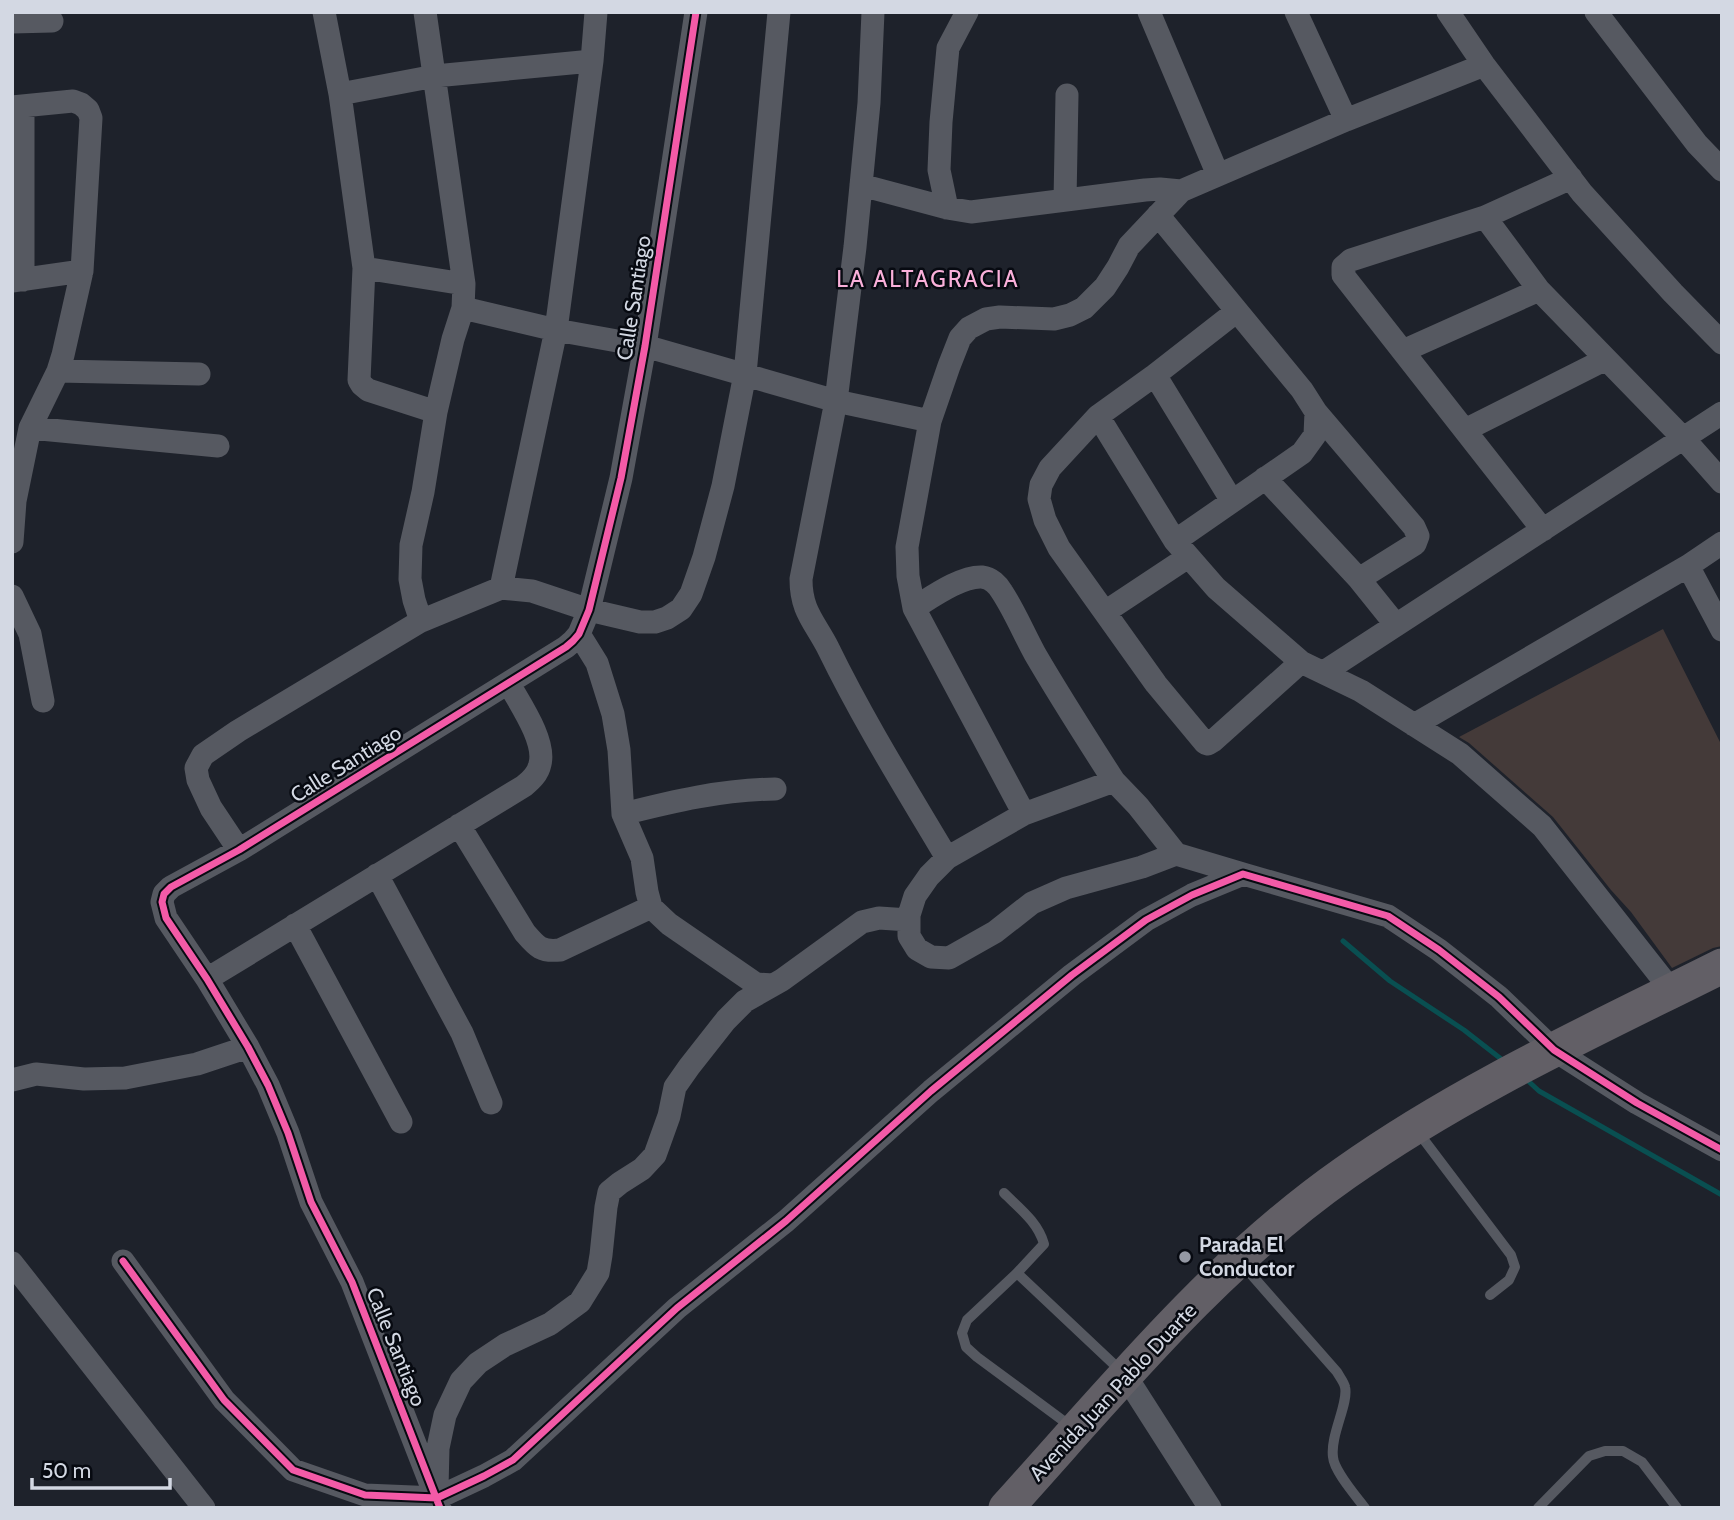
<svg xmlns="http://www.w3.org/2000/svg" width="1734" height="1520" font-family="Cabin,sans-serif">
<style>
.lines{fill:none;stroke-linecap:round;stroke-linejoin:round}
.stream{stroke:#094f51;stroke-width:5}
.building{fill:#443a39}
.service{stroke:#565961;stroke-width:10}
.minor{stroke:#565961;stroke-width:23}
.primary{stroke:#625f66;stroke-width:35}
.cycleway-casing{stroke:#070a11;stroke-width:11}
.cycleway{stroke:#f35aa7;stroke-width:7}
.poi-dot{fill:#9498a3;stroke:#070a11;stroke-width:2.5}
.labels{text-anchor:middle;stroke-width:5;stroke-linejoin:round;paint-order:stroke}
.street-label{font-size:21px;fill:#d3d8e3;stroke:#070a11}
.poi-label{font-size:21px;font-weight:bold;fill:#d3d8e3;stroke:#070a11;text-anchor:start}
.neighbourhood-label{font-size:23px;letter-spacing:2px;fill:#fab0da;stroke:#070a11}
</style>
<rect width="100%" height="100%" fill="#1e222b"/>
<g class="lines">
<path class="stream" d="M1343,941L1390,981L1464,1030L1505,1062
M1526,1079L1539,1091L1722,1195"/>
</g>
<path class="building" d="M1663,629L1722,746V946L1713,948L1672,968L1631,912L1611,890L1553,817L1469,743L1459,737Z"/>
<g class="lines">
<path class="service" d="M1418,1132L1511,1255L1515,1267L1509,1280L1490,1295
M1004,1193C1019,1208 1038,1222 1044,1244L1017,1273L967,1320L962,1333L966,1347L977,1357L1073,1428
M1242,1264L1337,1372C1339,1376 1344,1382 1345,1387C1349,1403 1330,1435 1333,1457C1334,1471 1356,1496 1365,1508
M1017,1273L1121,1371
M1538,1508L1589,1456L1605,1451H1623L1642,1462L1677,1508"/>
<path class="minor" d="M324,12L340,94L364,268L464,284
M873,12L869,103L855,247L836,401L801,579C801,611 814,621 828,648C863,720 906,789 947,858L1024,814
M1149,12L1218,175
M1296,12L1346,120
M1448,12L1484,65L1582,193L1673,293L1722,343
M1596,12L1697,144L1722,170
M12,22L52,21
M340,94L435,76L592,61
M12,107L73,101L81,104L88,110L91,118L82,271L63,355L58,371L30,428L15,501L12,542
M861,185L947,208L971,212L1145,190L1160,189L1181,191
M1065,200L1067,95
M947,208L939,170L941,122L948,48L967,12
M1158,215L1302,390L1316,412L1414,527L1418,536L1415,544L1359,579
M1485,217L1539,290L1683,438L1722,482
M364,268L359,380L362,385L368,390L436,412
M23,280V107
M12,281L82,271
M463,308L556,330L645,346L836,401L930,421
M1237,311L1155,375L1098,416L1050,468L1041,485L1039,499L1045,520L1059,548L1156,684L1205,743L1208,744L1213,741L1301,662
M1403,351L1539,290
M58,371L199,374
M1155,375L1232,501
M1098,416L1175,541L1216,588L1301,662L1361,691L1460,754L1542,826L1672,991
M30,428L218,446
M1465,430L1606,359
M1265,478L1359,579L1396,625
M1543,530L1343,275V267L1351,260L1485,217L1571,178
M1175,541L1302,453L1315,435L1316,412
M1688,566L1722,630
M501,588L556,330L592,61L596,12
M12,596L30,634L43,701
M914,608C932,597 961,576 982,577C991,578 998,585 1002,592C1015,612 1024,634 1035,654C1060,697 1087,739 1114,781
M1105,612L1188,557
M421,621L414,600L410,579L411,545L423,492L436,412L453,339L463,308L464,284L425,12
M579,634L597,663L613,714L619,750L623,814L642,858L647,892L651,907L669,924L756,984L773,985
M1324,672L1722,413
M1414,725L1688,566L1722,543
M623,814C674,801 721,790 775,789
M459,825L525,933C537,947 541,952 560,950L651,907
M239,850L211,808L198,780L196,768L203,755L238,731L421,621L501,588L532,591L589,610L640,622H655L667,618L681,609L691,594L704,557L723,486L745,374L779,12
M947,858L929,876L915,896L909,915V936L917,949L931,957L949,958L995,932L1032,903L1066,888L1142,867L1176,854
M1243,874L1176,854L1138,806L1114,781L1024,814L914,608L908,576L907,547L930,421L949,366L960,338L969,328L986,319L1000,317L1054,319L1070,315L1084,308L1105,287L1118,267L1129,246L1181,191L1346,120L1484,65
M377,875L462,1033L491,1103
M295,925L401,1122
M207,979L524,786C531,780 538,774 540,764C546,741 520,704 509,684
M12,1080L36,1074L84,1079L125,1078L197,1064L248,1047
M123,1261L224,1400L293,1470L365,1495L437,1498L484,1476L513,1460L677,1308L786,1221L931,1091L1072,975L1146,920L1192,895L1243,874L1388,916L1439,950L1499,997L1554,1050L1637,1103L1722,1150
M12,1263L204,1508
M1125,1375L1210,1508
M437,1488L438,1448L445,1415L461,1381L478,1363L505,1345L550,1324L580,1302L598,1273L601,1255L606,1207L609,1192L620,1183L642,1169L655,1155L669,1116L675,1087L689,1067L726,1020L745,1001L782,980L862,922L879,918L909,920
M440,1508L352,1282L311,1202L288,1133L268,1085L248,1047L207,979L166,918L162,902L164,894L171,887L239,850L566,647L573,641L579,634L589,610L621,478L645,346L696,12"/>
<path class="primary" d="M1006,1508C1112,1391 1215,1264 1345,1173C1462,1090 1594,1030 1722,966"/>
<g class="cycleway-casing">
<path id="cycleway" d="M123,1261L224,1400L293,1470L365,1495L437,1498L484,1476L513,1460L677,1308L786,1221L931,1091L1072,975L1146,920L1192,895L1243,874L1388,916L1439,950L1499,997L1554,1050L1637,1103L1722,1150
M440,1508L352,1282L311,1202L288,1133L268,1085L248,1047L207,979L166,918L162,902L164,894L171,887L239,850L566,647L573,641L579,634L589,610L621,478L645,346L696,12"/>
</g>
<use href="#cycleway" class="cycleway"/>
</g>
<circle class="poi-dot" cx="1185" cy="1257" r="7"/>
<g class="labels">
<g class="street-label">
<text transform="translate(634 298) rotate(-81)" y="7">Calle Santiago</text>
<text transform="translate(346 764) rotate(-32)" y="7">Calle Santiago</text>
<text transform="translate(396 1347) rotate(68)" y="7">Calle Santiago</text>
<text transform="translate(1113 1392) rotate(-47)" y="7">Avenida Juan Pablo Duarte</text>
</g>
<g class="poi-label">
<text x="1199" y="1252">Parada El<tspan x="1199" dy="24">Conductor</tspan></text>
</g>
<g class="neighbourhood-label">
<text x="928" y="287">LA ALTAGRACIA</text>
</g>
</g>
<rect width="1734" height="1520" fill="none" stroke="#d3d8e3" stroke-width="28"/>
<path d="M32 1478v10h138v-10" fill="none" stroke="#d3d8e3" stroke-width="3.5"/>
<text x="42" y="1478" font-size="21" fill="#d3d8e3" stroke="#070a11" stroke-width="5" paint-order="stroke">50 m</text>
</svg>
